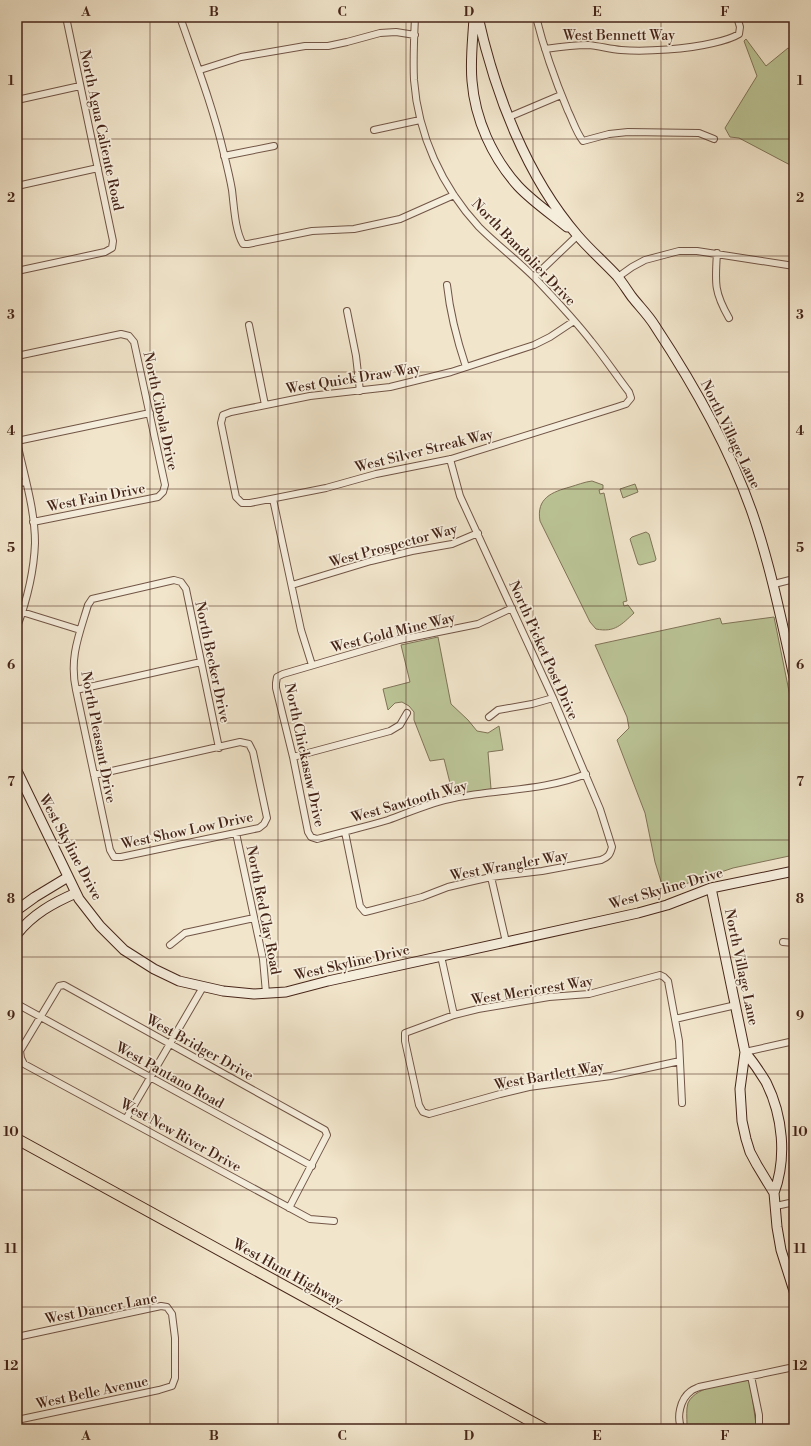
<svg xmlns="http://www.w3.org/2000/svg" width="811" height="1446" font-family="'Libre Bodoni',serif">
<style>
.green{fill:#bbc496;stroke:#807458}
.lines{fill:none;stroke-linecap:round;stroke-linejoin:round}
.street-casing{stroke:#715546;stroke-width:8}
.secondary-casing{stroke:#462519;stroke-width:11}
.primary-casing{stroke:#462519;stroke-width:12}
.street{stroke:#f6eedd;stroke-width:6}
.secondary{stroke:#f6eedd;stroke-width:9}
.primary{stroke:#f1e5cb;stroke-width:10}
.grid{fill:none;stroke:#462519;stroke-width:1;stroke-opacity:0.55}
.labels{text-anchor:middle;stroke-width:3.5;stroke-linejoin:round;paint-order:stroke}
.street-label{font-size:14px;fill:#462519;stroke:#f6eedd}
.neatline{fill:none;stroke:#462519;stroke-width:1.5}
.grid-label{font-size:13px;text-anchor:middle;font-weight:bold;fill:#462519}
</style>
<rect width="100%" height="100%" fill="#f1e5cb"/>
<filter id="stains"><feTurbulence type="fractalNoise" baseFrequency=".005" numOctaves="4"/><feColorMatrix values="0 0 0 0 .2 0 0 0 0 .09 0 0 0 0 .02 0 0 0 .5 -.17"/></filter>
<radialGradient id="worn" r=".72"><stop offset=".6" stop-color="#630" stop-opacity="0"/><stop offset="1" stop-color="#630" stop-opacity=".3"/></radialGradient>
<path class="green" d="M746,39L766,66L788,48L794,51V155L792,166L739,138L730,137L725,128L757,76L744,41Z
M592,481L603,485V489L599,490L600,494L604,493L627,601L623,602L624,606L628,605L634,613C622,624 615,633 596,629L590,622L540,521C536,498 552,492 570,487C577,485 584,482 592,481Z
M635,484L638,492L623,498L620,489Z
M646,532L649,534L656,559L655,561L640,565L638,564L630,539L632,537Z
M774,617L794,716V855L733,868L664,891L655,862L645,813L617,740L629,728L627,717L595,645L720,618L722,624Z
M438,637L451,704L468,720L477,731L488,733L499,726L503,750L488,752L491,789L453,795L444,759L430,761L414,720V712L409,706L402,702L395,703L388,710L383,689L410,682L401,645Z
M750,1380L756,1425L754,1429H690L687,1425C687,1418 686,1409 688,1403C696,1385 732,1383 750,1380Z"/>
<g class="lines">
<g class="street-casing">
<path id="street" d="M180,17C196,63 213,107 224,154C227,166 230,178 232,190C234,206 235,231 243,244H248L312,231L354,229L400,219L454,195
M415,17C414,38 413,60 414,80C418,135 442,187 479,227C497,245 517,260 535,278C554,298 574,319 591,341C604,357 616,375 629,392L631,398L626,404L617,407L451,459L376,474L326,488L250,503H242L236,497L221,423L223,415L231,412L310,396L390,387L451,372L534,345L550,337L574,321
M536,17C544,49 555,80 568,111C573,121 576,132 583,141L609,134L628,132L699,133L714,139
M545,49C559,47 573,45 588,45C599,46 610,49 621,50C647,52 688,49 713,43C722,41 731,39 739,34L740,27L737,17
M200,70L241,57L305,46H328L347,42L380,33L396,32L415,35
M17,100L80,86
M509,117L561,95
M374,130L420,120
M224,156L274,146
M17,186L98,168
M717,253C715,283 714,292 729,318
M17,271L105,252L112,248L113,241L66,17
M534,277L578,235
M618,277L632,267L645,260L679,251H697L794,266
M447,285C450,313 457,340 466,367
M347,311L356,356L360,391
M249,325L265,405
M17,356L121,334L129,336L134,342L165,485L163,492L158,497L33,522
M17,441L150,413
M17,442C24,475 35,509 35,543C34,571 27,600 17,627
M17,483L26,482
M273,499L301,630L312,665
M774,584L794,579
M292,585L371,561L412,551L452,544L478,533
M512,608L478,624L399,640L283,674L277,677L276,683V688L293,757L308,832L311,837L317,839C341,832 365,827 388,820C410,812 432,802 454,798C498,789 544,791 586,774
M22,612L80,630
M76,690L201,662
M489,717L498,710L532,704L553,698
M293,757L390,731L400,725L407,713
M94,775L240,742L249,744L253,752L267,818L264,824L259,828L121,857H114L110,850L76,690C69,658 79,635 88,605L92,599L174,580L181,582L186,589L219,748
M345,832L360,906L365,912L373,910L422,897L448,887L469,882L491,877L542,871L601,860C608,857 610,855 612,847L600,809L553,698L460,496L450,459
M236,833L263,959L266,993
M491,877L506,942
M783,942L794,943
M170,945L185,933L254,918
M441,956L454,1015
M17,1004L312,1166
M675,1019L736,1005
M745,1052L794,1041
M680,1061L611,1076L529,1087L500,1094L429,1114L423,1112L419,1105L405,1041V1033L454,1015L478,1009L549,997L589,994L660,975L664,977L668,981L679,1041L682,1103
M126,1119L203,987
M776,1206L794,1202
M289,1208L327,1135L325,1130L64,985L59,986L20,1051L21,1058L24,1064L310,1219L334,1221
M17,1337L161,1306L167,1307L172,1314L175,1338V1378L172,1386L159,1390L17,1420
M751,1376L759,1415V1429
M682,1429C676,1418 680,1399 691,1391C693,1389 697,1388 699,1387L794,1367"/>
</g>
<g class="secondary-casing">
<path id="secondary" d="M474,17C473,38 470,60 472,81C475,119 492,157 518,186C532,201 551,214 567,227
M478,17C495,93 526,176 578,236C590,250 604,262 617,276C622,282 627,290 632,297C640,307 649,316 655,326C694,385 730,448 753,515C771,568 782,623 794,677
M17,771L79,899L100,926L124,950L154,969L179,981L223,991L254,994L286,992L328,981L638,913L667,905L711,888L794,871
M711,888L745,1052L740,1089L742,1121L746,1139L750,1152L757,1165L774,1193L777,1227L781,1250L794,1291
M17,910L35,897L68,877
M17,934C33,914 53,903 76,893
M745,1052C753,1062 760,1072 766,1082C783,1116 787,1158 774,1193"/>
</g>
<g class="primary-casing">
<path id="primary" d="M17,1139L545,1429"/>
</g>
<use href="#street" class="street"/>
<use href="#secondary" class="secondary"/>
<use href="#primary" class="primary"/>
</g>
<path class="grid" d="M150,17V1429M278,17V1429M406,17V1429M533,17V1429M661,17V1429M17,139H794M17,256H794M17,372H794M17,489H794M17,606H794M17,723H794M17,840H794M17,957H794M17,1074H794M17,1190H794M17,1307H794"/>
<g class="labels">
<g class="street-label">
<text x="619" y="40">West Bennett Way</text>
<text transform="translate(102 130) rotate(78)" y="5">North Agua Caliente Road</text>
<text transform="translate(524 252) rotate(46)" y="5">North Bandolier Drive</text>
<text transform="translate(353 378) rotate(-9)" y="5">West Quick Draw Way</text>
<text transform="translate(161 411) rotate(78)" y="5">North Cibola Drive</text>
<text transform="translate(731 434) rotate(64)" y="5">North Village Lane</text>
<text transform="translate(424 450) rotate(-14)" y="5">West Silver Streak Way</text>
<text transform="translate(96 497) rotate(-11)" y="5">West Fain Drive</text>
<text transform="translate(393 545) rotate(-15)" y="5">West Prospector Way</text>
<text transform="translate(393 632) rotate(-14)" y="5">West Gold Mine Way</text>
<text transform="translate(544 650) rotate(66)" y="5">North Picket Post Drive</text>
<text transform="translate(213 662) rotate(78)" y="5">North Becker Drive</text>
<text transform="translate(99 737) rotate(79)" y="5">North Pleasant Drive</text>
<text transform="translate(305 755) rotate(78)" y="5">North Chickasaw Drive</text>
<text transform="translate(409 801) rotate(-16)" y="5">West Sawtooth Way</text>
<text transform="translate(187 830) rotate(-12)" y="5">West Show Low Drive</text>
<text transform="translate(71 847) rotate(62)" y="5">West Skyline Drive</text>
<text transform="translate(509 865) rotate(-10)" y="5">West Wrangler Way</text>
<text transform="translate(666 888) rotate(-16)" y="5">West Skyline Drive</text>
<text transform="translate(264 910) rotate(79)" y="5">North Red Clay Road</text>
<text transform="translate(352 962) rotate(-13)" y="5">West Skyline Drive</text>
<text transform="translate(742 967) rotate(78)" y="5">North Village Lane</text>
<text transform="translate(532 990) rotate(-9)" y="5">West Mericrest Way</text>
<text transform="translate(200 1047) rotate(29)" y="5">West Bridger Drive</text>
<text transform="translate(170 1075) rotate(29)" y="5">West Pantano Road</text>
<text transform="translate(549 1075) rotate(-10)" y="5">West Bartlett Way</text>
<text transform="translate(181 1135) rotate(29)" y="5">West New River Drive</text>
<text transform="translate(288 1272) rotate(29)" y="5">West Hunt Highway</text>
<text transform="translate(101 1308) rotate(-11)" y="5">West Dancer Lane</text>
<text transform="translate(92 1392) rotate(-12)" y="5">West Belle Avenue</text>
</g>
</g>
<rect width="811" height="1446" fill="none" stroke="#f1e5cb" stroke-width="44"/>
<rect x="22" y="22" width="767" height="1402" class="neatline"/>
<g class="grid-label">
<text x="86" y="16">A</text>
<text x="214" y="16">B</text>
<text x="342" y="16">C</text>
<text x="469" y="16">D</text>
<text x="597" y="16">E</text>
<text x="725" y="16">F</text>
<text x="11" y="85">1</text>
<text x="800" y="85">1</text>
<text x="11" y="202">2</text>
<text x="800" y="202">2</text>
<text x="11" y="319">3</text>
<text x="800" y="319">3</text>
<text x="11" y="435">4</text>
<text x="800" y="435">4</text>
<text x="11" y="552">5</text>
<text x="800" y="552">5</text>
<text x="11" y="669">6</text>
<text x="800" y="669">6</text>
<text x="11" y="786">7</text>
<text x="800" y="786">7</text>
<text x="11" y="903">8</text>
<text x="800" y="903">8</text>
<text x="11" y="1020">9</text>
<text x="800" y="1020">9</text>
<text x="11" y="1136">10</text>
<text x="800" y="1136">10</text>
<text x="11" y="1253">11</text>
<text x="800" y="1253">11</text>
<text x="11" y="1370">12</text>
<text x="800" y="1370">12</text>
<text x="86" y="1440">A</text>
<text x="214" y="1440">B</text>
<text x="342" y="1440">C</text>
<text x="469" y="1440">D</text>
<text x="597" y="1440">E</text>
<text x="725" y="1440">F</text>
</g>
<rect width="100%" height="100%" filter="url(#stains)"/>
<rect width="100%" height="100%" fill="url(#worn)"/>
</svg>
